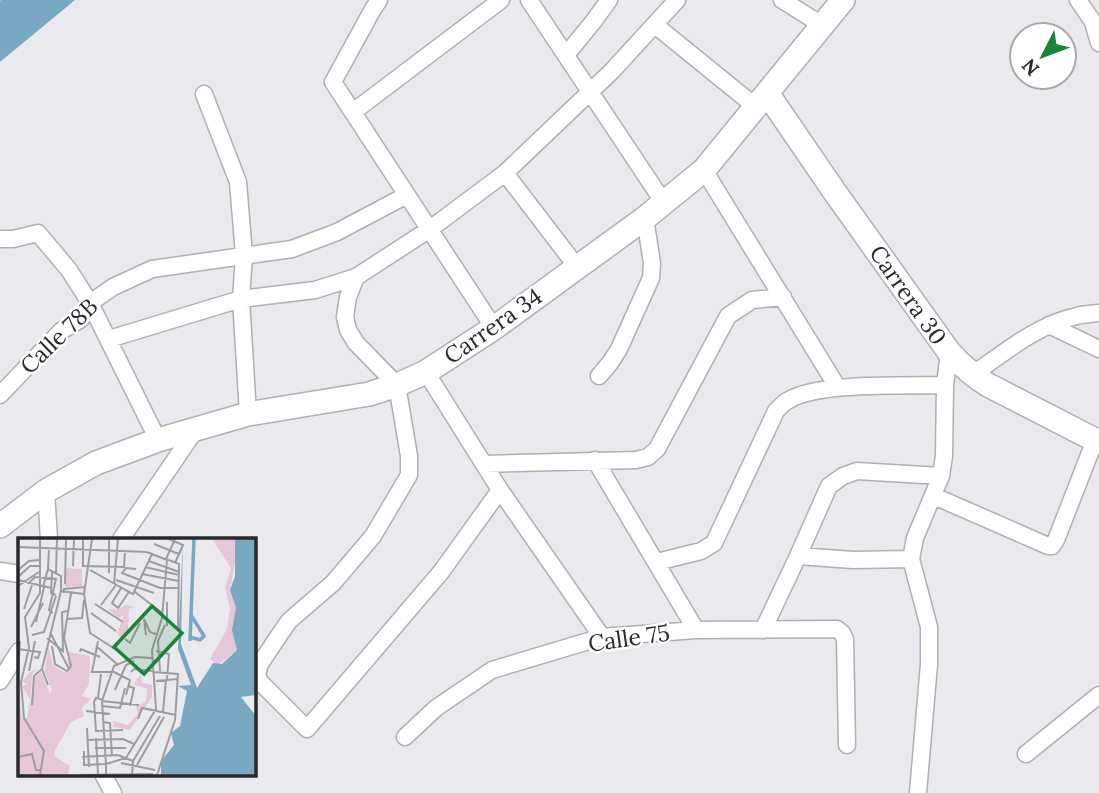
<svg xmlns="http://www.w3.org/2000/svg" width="1099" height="793" font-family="Lora,serif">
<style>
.water{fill:#78a8c2}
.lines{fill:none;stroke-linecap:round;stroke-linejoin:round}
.street-casing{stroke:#afaeb3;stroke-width:19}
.secondary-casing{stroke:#afaeb3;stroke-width:26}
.street{stroke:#fff;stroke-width:16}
.secondary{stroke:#fff;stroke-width:23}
.labels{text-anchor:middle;stroke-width:5;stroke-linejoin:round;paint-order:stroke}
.street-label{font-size:23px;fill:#29292b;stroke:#fff}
.inset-river{fill:none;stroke:#78a8c2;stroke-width:3.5}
.inset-road{fill:none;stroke:#9d9da0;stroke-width:2}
.view{fill:#1c8439;fill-opacity:0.15;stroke:#1c8439;stroke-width:3.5}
.inset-edge{fill:none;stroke:#29292b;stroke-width:3.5}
</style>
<rect width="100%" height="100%" fill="#eaeaee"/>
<path class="water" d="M1,0H75L0,62V1Z"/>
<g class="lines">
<g class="street-casing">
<path id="street" d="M379,0L373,9L333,82L494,328
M529,0L664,203
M782,0L822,25
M1078,0L1093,22L1099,43
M655,25L756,107
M566,55L593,22L609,0
M204,94L238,182L244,255L241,299L248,414
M353,112L501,0
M704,170L838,388
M505,173L577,267
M0,239H13L38,233L69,270L90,303L158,440
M356,277L348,297L345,317L348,330L356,343L397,385L409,456V475L373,536L333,583L289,621L280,634L260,664L257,674L260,682L307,729L441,572L500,490
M1049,325L1099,349
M109,339L241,299L315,290L356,277L430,229L505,173L612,71L677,0
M426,372L500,490L602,637
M972,375C1004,353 1038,324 1077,316C1084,314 1092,314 1099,313
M599,376L610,363L619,349L651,278L652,263L645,218
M0,395L61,331L81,319L90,303L113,287L152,269L292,249L337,232L407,195
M595,460L696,630
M484,464L636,460L648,457L657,449L728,316L752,300L783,297
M46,491L49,539
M934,496L1048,546H1052L1056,540L1095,440
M121,539L196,429
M798,556L853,560L911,559
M657,562L701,551L714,543L776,411C780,407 784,402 789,400C818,382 908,386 945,385
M0,571L19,574
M763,630L798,556L829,486L843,476L857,471L941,476
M0,681L19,651
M405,737L436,708L492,670L602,637L696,630L837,629L842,633L845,639L847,745
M1026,754L1099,695
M103,774L113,793
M918,793L929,664V627L911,559L915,538L941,476L944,456L945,385L949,352"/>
</g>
<g class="secondary-casing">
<path id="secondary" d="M767,93L834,191L949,352C961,365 973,376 988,385L1099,442
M0,526L46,491L96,463L158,440L248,414L369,394L397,385L426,372L494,328L645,218L704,170L843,0"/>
</g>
<use href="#street" class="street"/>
<use href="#secondary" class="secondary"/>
</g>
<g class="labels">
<g class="street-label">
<text transform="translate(908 295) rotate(55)" y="8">Carrera 30</text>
<text transform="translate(493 326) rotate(-35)" y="8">Carrera 34</text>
<text transform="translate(59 336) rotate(-44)" y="8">Calle 78B</text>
<text transform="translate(629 638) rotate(-8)" y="8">Calle 75</text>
</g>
</g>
<g transform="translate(18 538)">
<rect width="238" height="238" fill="#eaeaee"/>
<path d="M194,1H217L219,12L212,52L218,71L219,112L200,127L192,121L209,91L212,71L207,49L213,30ZM47,30L64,31V48L47,49ZM107,67L118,69L111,71L110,92L103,100L99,95L106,77L100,80L90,71L100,72ZM30,108L35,127L45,134L50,133L51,114L72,118L71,146L64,158L73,161L64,170L66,178L53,184L37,212L36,218L52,228L50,237H0V148L4,181L9,179L12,161L4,148L9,146L4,144L10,136L19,130L14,137L12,171L17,140L23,134L32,156L34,152L27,134ZM123,137L124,145L134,147V159L112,192L96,189L95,183L110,187L120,176L118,169L128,163L129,151L115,146Z" fill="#e6c7d7"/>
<path d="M165,1L163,106L179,150L195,125L204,126L219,112L214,92L218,70L212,52L217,38V1H238V157L223,159L238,178V237H143V223L156,207L153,195L162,188L169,153L160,148L173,147L160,111Z" fill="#78a8c2"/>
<path class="inset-river" d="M172,99L182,102L186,98L173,77M172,103L176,1"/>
<path class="inset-road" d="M65,1V28L106,29L107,13M74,1L66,56L72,95L100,113M91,1V35M151,1L165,7L157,25M157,1L148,21L161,26L160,89M136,6L161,16M0,9L129,14L149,22L144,80L134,112L138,171L108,220L88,226V237M131,23L161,34M55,28L56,1M127,29L161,37M30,31L31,10M118,31L108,30L104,35L142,50H161M0,32L11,23L21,22M72,32L115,56L134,16M34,34L33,55L38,57M38,35L39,1M124,36L161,43M0,39L12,28H21M0,42L33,50M98,42L136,55M10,46L17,39L38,41L31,72L35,75M47,46L48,1M96,46L100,1M0,48L21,34M25,49L30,31L43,38V53L66,56M103,50L94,65L100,70L111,54M117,54L144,75M46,55V51L67,49M149,64V88M77,66L105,84M83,67L98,47M6,71L14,47M73,75L98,93M50,81L64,80L66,62M18,84L26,49M13,89L25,65M32,94L51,131M14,97L26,94L38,58M128,97L126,81L132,94L140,97M29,100L45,113L44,74L50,73M107,101L112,105L122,85M80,103L74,134H94M34,108L37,126L49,133L53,128L46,100L53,55M78,108L99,126M0,111L22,114L20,120L16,119M138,113L151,116L149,141M62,114L63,111L82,119M11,133L17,103M94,133L112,142L108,157M142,133L140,103L147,87M113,134L116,131L135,133M136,134L160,136L157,182L139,237M0,136L2,103M138,143L159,141M30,147L24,131L43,53M110,148L116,150L112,168M97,152L108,127L116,123M80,160L83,136M85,162L78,160L76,164L78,193L105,192M84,163L121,167M14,167L16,138L24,131M84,168L102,170L107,150M68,173L92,176M145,174L148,141M120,181L124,170L158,177M85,184L92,185L94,218M69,190L71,229M78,200L80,236M70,202L105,201L116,206M77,210H108M66,213V227L88,226L84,163L96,128L117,119L134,120M0,219L14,216L18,232H22M64,219L100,217L115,223M103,225L137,232M119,227L146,179M22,237L26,213L6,180L3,144L11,110L7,79L22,55V1M62,237L135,236M114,237L115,223L142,178"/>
<path class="view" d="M134,68L164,95L126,136L96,109Z"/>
<rect width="238" height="238" class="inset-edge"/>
</g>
<g transform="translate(1043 56) rotate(228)"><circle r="33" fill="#ffffff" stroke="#a9a9aa" stroke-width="2"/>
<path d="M0-5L12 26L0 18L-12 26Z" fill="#1c8439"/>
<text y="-10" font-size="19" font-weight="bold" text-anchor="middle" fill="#29292b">N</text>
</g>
</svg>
